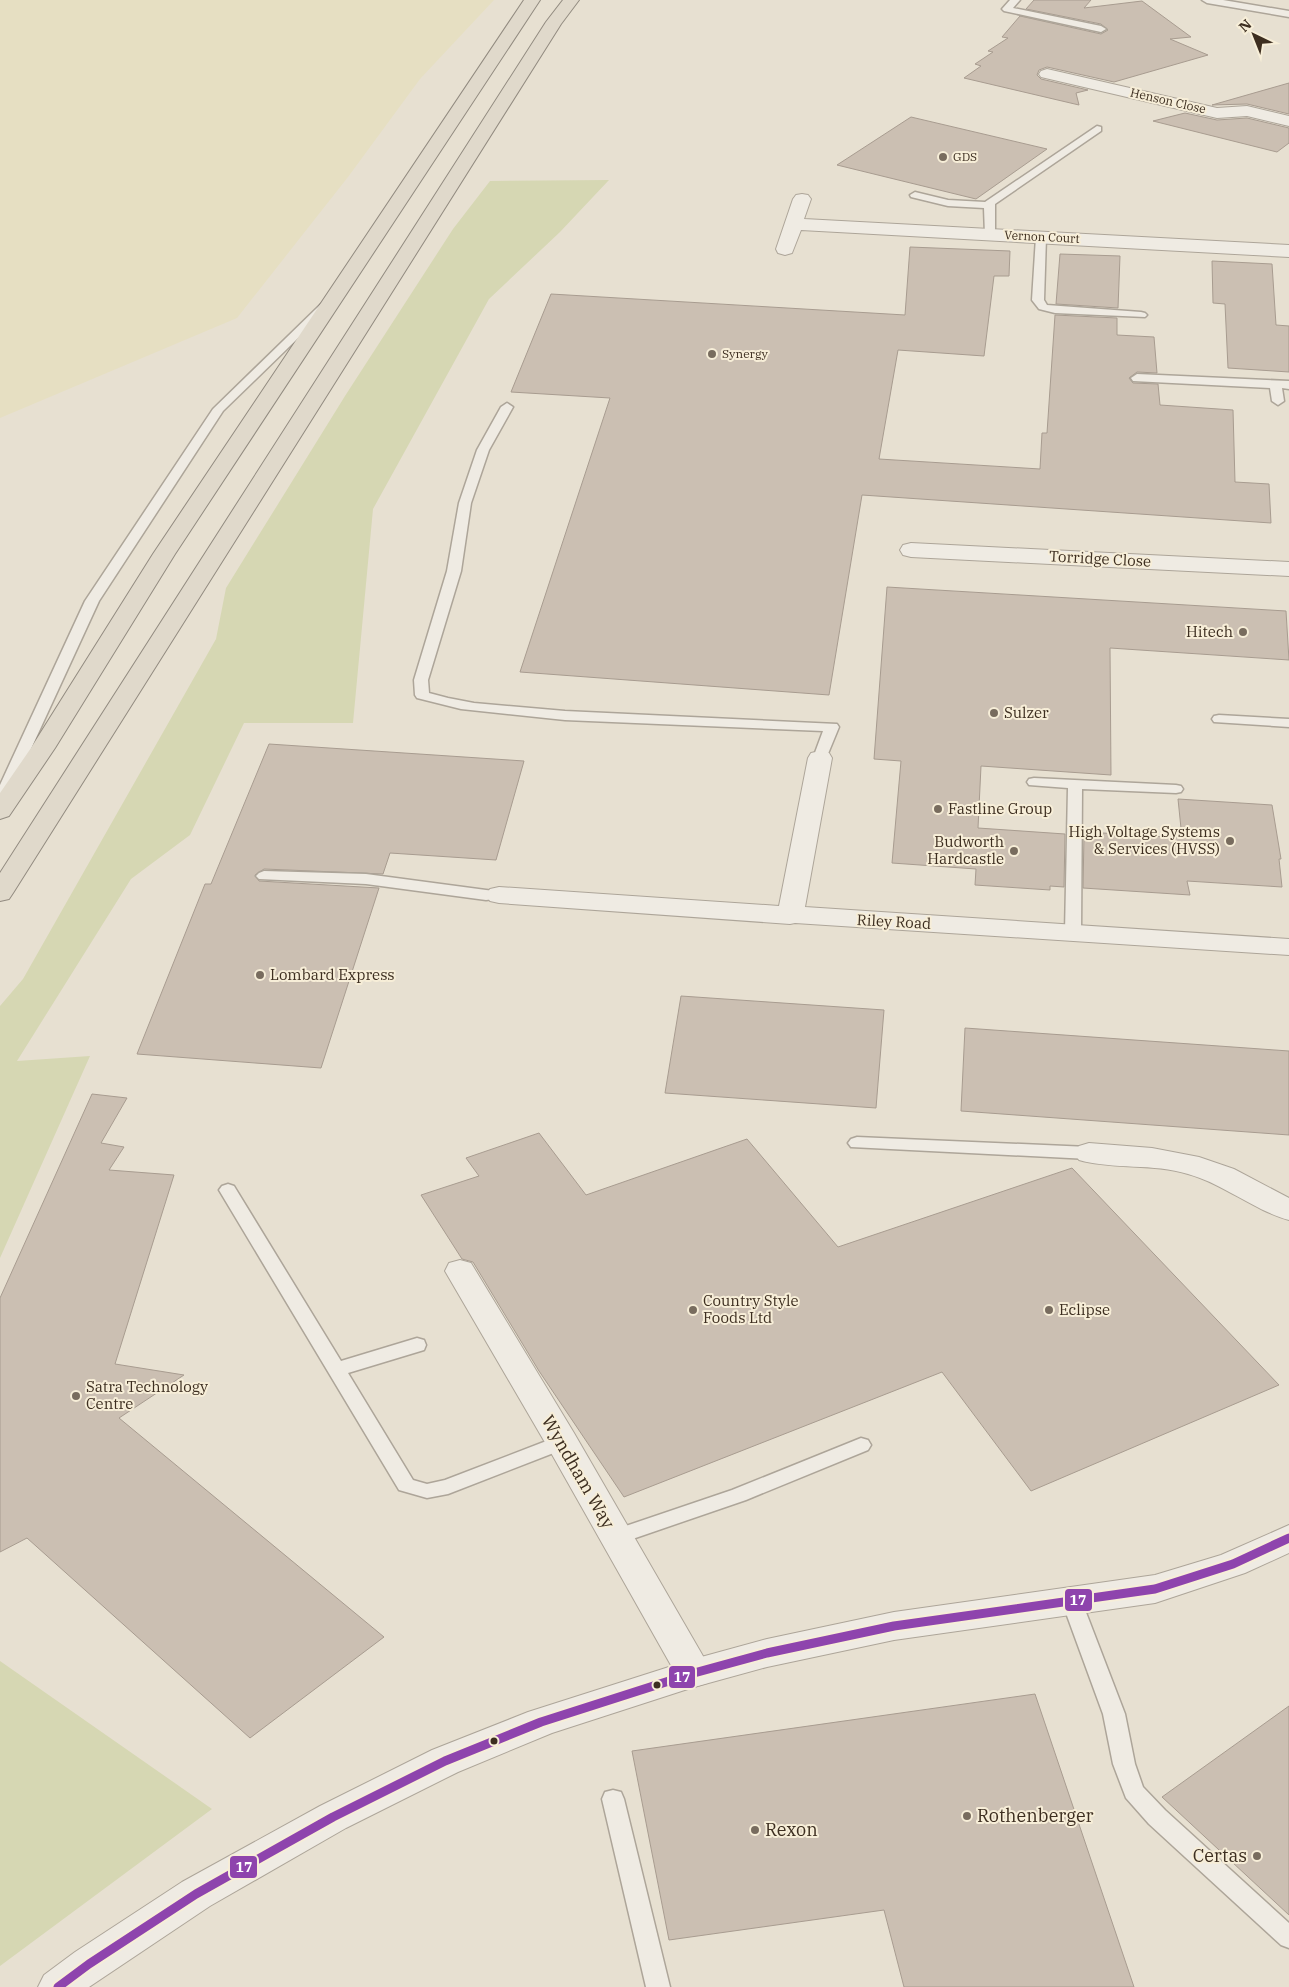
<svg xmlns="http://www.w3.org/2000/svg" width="1289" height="1987" font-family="'IBM Plex Serif',serif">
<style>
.farmland{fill:#e6dfc2}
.green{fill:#d6d7b3}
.building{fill:#cbbfb2;stroke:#a89c90}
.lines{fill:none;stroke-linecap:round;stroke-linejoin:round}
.service-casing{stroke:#ada599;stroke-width:3}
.minor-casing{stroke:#ada599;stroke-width:2}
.tertiary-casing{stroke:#ada599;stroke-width:2}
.trunk-casing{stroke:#928b80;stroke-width:2}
.service{fill:#efebe3;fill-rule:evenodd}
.minor{fill:#efebe3;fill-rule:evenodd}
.tertiary{fill:#efebe3;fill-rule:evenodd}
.trunk{fill:#e0d9cb;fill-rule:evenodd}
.bus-1-casing{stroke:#f7eed8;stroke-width:13}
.bus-1{stroke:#8e44ad;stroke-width:9}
.poi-dot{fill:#786c5e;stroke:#f7eed8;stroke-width:2}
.bus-dot{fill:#3d2e20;stroke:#f7eed8;stroke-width:2}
.labels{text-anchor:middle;stroke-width:4;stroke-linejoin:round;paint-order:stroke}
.far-street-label{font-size:12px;fill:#3d2e20;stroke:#f7eed8}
.far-poi-label{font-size:12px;fill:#3d2e20;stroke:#f7eed8;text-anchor:start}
.street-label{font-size:15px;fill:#3d2e20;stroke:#f7eed8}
.poi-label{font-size:15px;fill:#3d2e20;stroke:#f7eed8;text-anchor:start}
.near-street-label{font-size:18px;fill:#3d2e20;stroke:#f7eed8}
.near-poi-label{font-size:18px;fill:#3d2e20;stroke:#f7eed8;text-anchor:start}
.line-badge{stroke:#f7eed8;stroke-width:2}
.badge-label{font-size:14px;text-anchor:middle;font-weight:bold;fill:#fff}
</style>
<rect width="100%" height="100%" fill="#e7e0d1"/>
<path class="farmland" d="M0,0H494L420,79L348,177L237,318L0,418Z"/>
<path class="green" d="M609,180L560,232L489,299L373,509L353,723H244L190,835L131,879L17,1061L90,1056L0,1258V1006L23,979L216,639L226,588L345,396L453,229L490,181Z
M0,1661L212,1809L0,1966Z"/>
<path class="building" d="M1034,0H1091L1084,8L1142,1L1191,37L1170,39L1208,55L1114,82L1047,67L1039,70L1037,75L1041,79L1088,90L1076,93L1079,105L964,78L981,66L975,64L993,52L988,51L1008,38L1002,37L1020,16L1101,34L1108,30L1101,24L1026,9Z
M1289,83V114L1247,104L1212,105Z
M1185,113L1217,120L1247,118L1289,128V143L1277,152L1153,121Z
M911,117L1047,149L976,199L837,165Z
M910,247L1010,251L1009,276H994L984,356L898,350L879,459L1040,469L1042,433H1047L1055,315L1117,318V335L1154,337L1157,373L1137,372L1129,378L1133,383L1158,384L1160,405L1233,410L1235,482L1269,484L1271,523L862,495L829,695L520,672L610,398L511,392L551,294L905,315Z
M1060,254L1120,256L1118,308L1056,304Z
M1212,261L1272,264L1276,325L1289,326V372L1228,368L1225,304L1213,303Z
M887,587L1286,611L1289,660L1110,648L1111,775L981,766L978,828L1065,834L1064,887L1050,886V890L975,885L976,869L892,863L901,761L874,759Z
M269,744L524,761L496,860L390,853L383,874L264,869L255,875L259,881L379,888L321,1068L137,1054L205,884H211Z
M1178,799L1272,805L1281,859H1279L1282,887L1187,881L1190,895L1083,888L1084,835H1087V832L1182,838Z
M681,996L884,1010L876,1108L665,1093Z
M965,1028L1289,1051V1135L961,1111Z
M92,1094L127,1098L101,1143L124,1147L109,1170L174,1175L115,1364L184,1375L119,1418L384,1637L250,1738L27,1538L0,1552V1298Z
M539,1133L586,1195L747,1139L838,1247L1072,1168L1279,1385L1031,1491L942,1372L624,1497L539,1371L473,1262L462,1259L421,1195L479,1176L466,1158Z
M1035,1694L1134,1987H904L884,1910L669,1940L632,1751Z
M1289,1706V1915L1162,1797Z"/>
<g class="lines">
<g class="service-casing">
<path id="service" d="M1010,0H1020L1013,8L1101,26L1106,29L1101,32L1004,11L1002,9Z
M1202,0H1223L1289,11V17L1207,3Z
M1097,126L1101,127V131L995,204V235L994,237H986L985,235L984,208L948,206L911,197L910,195L915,192L948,200L985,202Z
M1041,234L1046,237L1044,300L1047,305L1141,312L1145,313L1147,315L1145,317L1055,313L1039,309L1032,300L1036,237Z
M325,303L331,306L329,308L223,411L99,601L7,801L5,804L0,805V785L85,601L213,409L321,304Z
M1137,374L1289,381V389L1282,388L1284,401L1278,405L1272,401L1270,388L1133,381L1131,378Z
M507,403L513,407L489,450L471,503L461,571L428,680L429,693L448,698L474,703L565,711L837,724L839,727L825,761H815L813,758L823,731L565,720L461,709L417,698L415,695L414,680L447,571L459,503L477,450L501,407Z
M1219,715L1289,719V727L1214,722L1212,719L1214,716Z
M1034,778L1176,785L1181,786L1183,789L1181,792L1176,793L1082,789L1081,932L1079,935H1067L1065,932L1068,788L1029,785L1027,782L1029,779Z
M264,871L366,874L486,890L504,892L507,895L504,898L486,900L366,884L259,879L256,876L259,873Z
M857,1137L1089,1147L1095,1149L1098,1153L1095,1157L1089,1159L851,1147L848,1143L851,1139Z
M228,1184L234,1186L341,1361L417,1338L424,1340L426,1345L424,1350L348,1373L413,1480L427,1484L445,1480L562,1435L569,1437L572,1442L569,1447L448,1494L427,1498L399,1490L219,1190L222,1186Z
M861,1438L868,1440L871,1445L868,1450L746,1500L615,1545L608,1542L605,1537L608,1532L732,1490Z
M1072,1594L1079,1596L1082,1602L1125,1714L1135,1764L1143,1787L1165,1810L1289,1923V1948L1281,1945L1149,1824L1126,1798L1113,1764L1103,1714L1062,1602L1065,1596Z
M613,1790L621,1792L624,1799L670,1987H646L602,1799L605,1792Z"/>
</g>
<g class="minor-casing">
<path id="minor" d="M1047,69L1217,108L1247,106L1289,116V126L1247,116L1217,118L1041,77L1039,74L1041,71Z
M802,194L808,195L811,199L804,219L1289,245V257L801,230L792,253L785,255L778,253L776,249L793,199L796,195Z
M911,543L1289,562V576L911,557L903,555L900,550L903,545Z
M820,751L829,753L832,758L805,907L1289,939V955L795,923L790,924L499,903L490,901L486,895L490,889L499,887L779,906L808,758L811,753Z
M1089,1143L1152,1148L1199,1157L1234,1169L1289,1198V1220C1253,1210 1224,1184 1188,1174C1153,1163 1114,1170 1079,1160L1074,1153L1079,1146Z
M460,1260L471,1263L574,1433L707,1663L712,1673L707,1683L694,1687L681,1683L550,1451L445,1271L449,1263Z"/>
</g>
<g class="tertiary-casing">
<path id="tertiary" d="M1289,1525V1553L1245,1573L1155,1603L894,1640L767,1667L694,1687L552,1733L458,1772L346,1828L210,1906L89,1987H38L44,1975L75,1952L182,1882L320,1806L432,1750L528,1712L694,1659L767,1639L894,1612L1155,1575L1221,1555Z"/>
</g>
<g class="trunk-casing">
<path id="trunk" d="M524,0H540L175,554L55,748L9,816L0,819V793L31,748L153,554Z
M563,0H579L561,24L13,893L9,899L0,901V873L546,22Z"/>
</g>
<use href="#service" class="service"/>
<use href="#minor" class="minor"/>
<use href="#tertiary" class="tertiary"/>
<use href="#trunk" class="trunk"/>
<g class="bus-1-casing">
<path id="bus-1" d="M58,1987L89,1964L196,1894L333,1817L445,1761L541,1722L694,1673L767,1653L894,1626L1155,1589L1233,1564L1289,1538"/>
</g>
<use href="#bus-1" class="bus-1"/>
</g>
<g class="poi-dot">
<circle cx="943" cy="157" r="5"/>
<circle cx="712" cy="354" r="5"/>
<circle cx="1243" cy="632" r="5"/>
<circle cx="994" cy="713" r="5"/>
<circle cx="938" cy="809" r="5"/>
<circle cx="1230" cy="841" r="5"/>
<circle cx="1014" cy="851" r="5"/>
<circle cx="260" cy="975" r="5"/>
<circle cx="693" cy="1310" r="5"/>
<circle cx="1049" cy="1310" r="5"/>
<circle cx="76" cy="1396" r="5"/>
<circle cx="967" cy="1816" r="5"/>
<circle cx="755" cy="1830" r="5"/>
<circle cx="1257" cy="1856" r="5"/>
</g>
<g class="bus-dot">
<circle cx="657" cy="1685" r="4.5"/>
<circle cx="494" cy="1741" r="4.5"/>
</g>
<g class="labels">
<g class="far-street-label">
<text transform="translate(1168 101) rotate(13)" y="4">Henson Close</text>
<text transform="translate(1042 237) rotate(3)" y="4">Vernon Court</text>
</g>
<g class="far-poi-label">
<text x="953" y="161">GDS</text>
<text x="722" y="358">Synergy</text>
</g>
<g class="street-label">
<text transform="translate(1100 559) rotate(3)" y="5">Torridge Close</text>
<text transform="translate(894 922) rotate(3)" y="5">Riley Road</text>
</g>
<g class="poi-label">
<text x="1233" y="637" text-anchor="end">Hitech</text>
<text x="1004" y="718">Sulzer</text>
<text x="948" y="814">Fastline Group</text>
<text x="1220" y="837" text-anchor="end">High Voltage Systems<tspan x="1220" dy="17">&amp; Services (HVSS)</tspan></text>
<text x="1004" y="847" text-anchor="end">Budworth<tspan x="1004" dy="17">Hardcastle</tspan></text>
<text x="270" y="980">Lombard Express</text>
<text x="703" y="1306">Country Style<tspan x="703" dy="17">Foods Ltd</tspan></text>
<text x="1059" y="1315">Eclipse</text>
<text x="86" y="1392">Satra Technology<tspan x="86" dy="17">Centre</tspan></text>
</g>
<g class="near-street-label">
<text transform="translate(578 1472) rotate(60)" y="6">Wyndham Way</text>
</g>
<g class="near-poi-label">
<text x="977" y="1822">Rothenberger</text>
<text x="765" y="1836">Rexon</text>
<text x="1247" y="1862" text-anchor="end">Certas</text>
</g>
</g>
<g class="line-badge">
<rect x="1064" y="1588" width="29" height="24" rx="5" fill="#8e44ad"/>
<rect x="668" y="1665" width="28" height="24" rx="5" fill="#8e44ad"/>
<rect x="229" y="1855" width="29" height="24" rx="5" fill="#8e44ad"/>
</g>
<g class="badge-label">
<text x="1078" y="1605">17</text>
<text x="682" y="1682">17</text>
<text x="244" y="1872">17</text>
</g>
<g transform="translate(1254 35) rotate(317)" stroke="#f7eed8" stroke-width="4" paint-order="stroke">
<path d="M0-4L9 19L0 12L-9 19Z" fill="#3d2e20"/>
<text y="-8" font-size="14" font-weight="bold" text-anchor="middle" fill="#3d2e20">N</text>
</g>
</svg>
